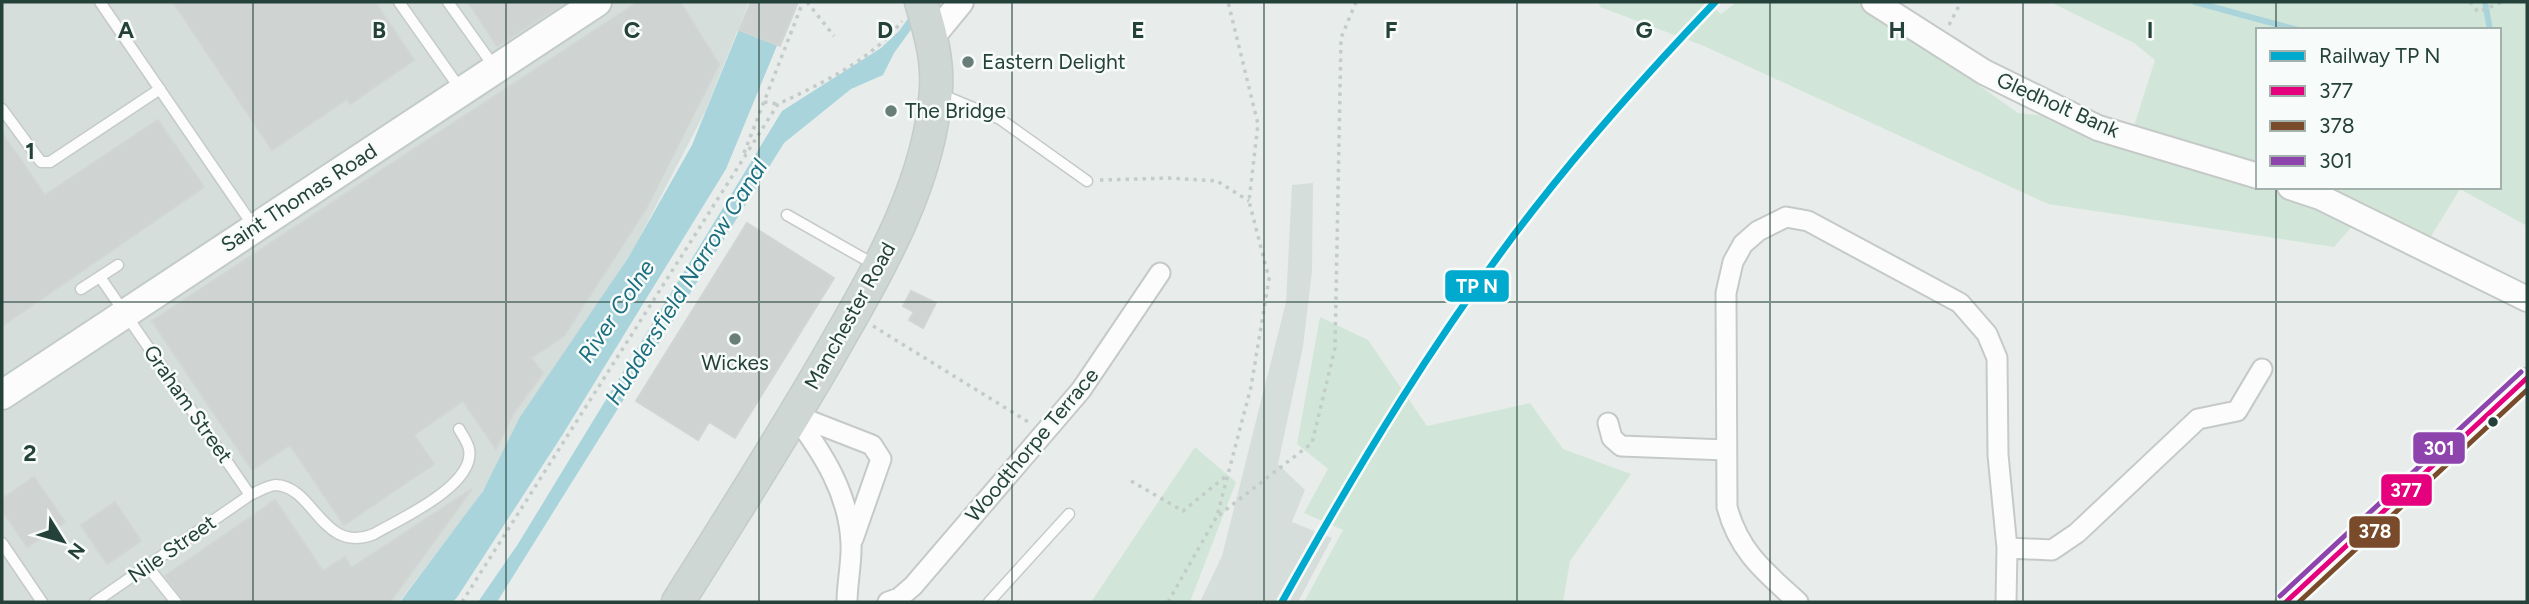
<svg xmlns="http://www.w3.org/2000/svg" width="2529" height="604" font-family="Figtree,sans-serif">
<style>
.built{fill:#d6dedb}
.green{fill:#d1e6d8;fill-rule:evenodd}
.water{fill:#a9d4db}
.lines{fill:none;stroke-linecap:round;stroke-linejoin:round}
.stream{stroke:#a9d4db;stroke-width:6}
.building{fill:#cfd4d2;stroke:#d1d6d4;stroke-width:2}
.service-casing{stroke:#c5cac8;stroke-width:13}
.minor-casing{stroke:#c5cac8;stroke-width:23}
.tertiary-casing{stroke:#c5cac8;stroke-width:28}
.secondary-casing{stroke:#c3cbc8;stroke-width:32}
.primary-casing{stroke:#c3ccc9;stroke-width:35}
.path{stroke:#c3ccca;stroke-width:3.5;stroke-dasharray:3.5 5;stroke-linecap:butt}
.service{stroke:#fcfcfc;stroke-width:10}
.minor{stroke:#fcfcfc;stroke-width:19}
.tertiary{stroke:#fcfcfc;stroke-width:24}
.secondary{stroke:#fcfcfc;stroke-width:28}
.primary{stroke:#cfd7d5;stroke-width:32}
.bus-1-casing{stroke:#f7fbf9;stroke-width:10}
.bus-2-casing{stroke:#f7fbf9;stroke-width:10}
.bus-3-casing{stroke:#f7fbf9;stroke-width:10}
.bus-1{stroke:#e5007d;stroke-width:5}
.bus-2{stroke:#7a4b2a;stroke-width:5}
.bus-3{stroke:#8e44ad;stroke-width:5}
.rail-1-casing{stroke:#f7fbf9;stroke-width:12}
.rail-1{stroke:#00a9ce;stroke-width:7}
.grid{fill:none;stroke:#24423a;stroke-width:2;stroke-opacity:0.55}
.poi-dot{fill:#697e78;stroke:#f7fbf9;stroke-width:2.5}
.bus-dot{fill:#24423a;stroke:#f7fbf9;stroke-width:2.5}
.labels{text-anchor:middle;stroke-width:5;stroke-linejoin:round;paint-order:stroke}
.poi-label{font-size:21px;fill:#24423a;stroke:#f7fbf9;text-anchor:start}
.street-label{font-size:21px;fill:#24423a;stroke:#f7fbf9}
.water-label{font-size:23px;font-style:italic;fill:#1c6f80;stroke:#f7fbf9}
.grid-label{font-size:23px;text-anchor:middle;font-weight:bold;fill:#24423a;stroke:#f7fbf9;stroke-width:5;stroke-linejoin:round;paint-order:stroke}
.line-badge{stroke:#f7fbf9;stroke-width:2.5}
.badge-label{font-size:19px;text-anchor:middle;font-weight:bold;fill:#fff}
</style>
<rect width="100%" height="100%" fill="#e8edeb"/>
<path class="built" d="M2,2H749L705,112L634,248L475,503L399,602H2Z
M1313,183L1312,271L1303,347L1278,464L1305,490L1292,522L1332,538L1298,602H1200L1222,556L1286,302L1292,185Z"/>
<path class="green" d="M1598,2H1707L1721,14L1737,2H1855L1893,24L2018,113L2134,126L2155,60L2134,43L2050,2H2527V226L2460,189L2430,238L2368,208L2334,247L2048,204L1704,46L1600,7ZM2258,30H2499V187H2258Z
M1320,317L1368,340L1427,426L1530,403L1563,449L1631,474L1570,561L1563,602H1304L1343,530L1304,513L1328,469L1297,444Z
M1195,447L1236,482L1190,602H1091Z"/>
<path class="water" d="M750,2H795L726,169L563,434L458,596L453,602H400L483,491L520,417L628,258L692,145Z
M920,2H931L894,53L883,75L851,89L784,143L497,602H478L518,544L782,111L881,48L899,31Z"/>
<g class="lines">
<path class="stream" d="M2195,2L2298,30
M2485,2L2490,30"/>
</g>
<path class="building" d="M173,2H375L414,60L350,104L347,99L272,150Z
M468,2H566L497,46Z
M638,2H680L719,64L647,207L564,336L531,358L543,373L513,414L496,449L463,401L414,435L434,464L344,525L290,445L252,470L152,321Z
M751,2H798L780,46L739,30Z
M158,120L204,187L2,326V133L45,195Z
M747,223L834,278L735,438L709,422L698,440L636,401Z
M911,291L936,303L923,328L909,320L914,312L903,306Z
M34,477L65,522L27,547L2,510V499Z
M472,489L390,602H183L165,576L275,500L323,571L345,557L351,568Z
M115,502L141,541L107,564L81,525Z"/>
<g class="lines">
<g class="service-casing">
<path id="service" d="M100,2L254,227
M399,2L461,90
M448,2L495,68
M940,94L1000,119L1087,181
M2,109L41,162H50L160,89
M787,215L875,265
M100,277L250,495
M81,289L118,265
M2,543L42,602
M147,566L176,602
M95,602L250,495C258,492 268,485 276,485C315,487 322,555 374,534C400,519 476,485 469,449C468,443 463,436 459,429
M989,602L1069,514"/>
</g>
<g class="minor-casing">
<path id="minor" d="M794,415C823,453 849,494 851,543C852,562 847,583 847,602
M795,415L872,445L881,459L853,539
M1608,423L1612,438L1621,446L1726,450
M2007,548L2052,550L2077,533L2198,419L2237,411L2262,369
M888,602L899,598L913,586L1081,390L1160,273
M1798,602C1765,572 1739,552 1727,507L1726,293L1733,262L1743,244L1758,231L1786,217L1808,221L1960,303L1987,334L1997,358L1998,455L2007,548L2006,602
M2286,602L2527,378"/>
</g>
<g class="tertiary-casing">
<path id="tertiary" d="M1874,2L1984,72L2098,128L2258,176
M933,36L961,2
M2290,187L2320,197L2527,299"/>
</g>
<g class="secondary-casing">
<path id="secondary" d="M2,395L597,2"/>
</g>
<g class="primary-casing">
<path id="primary" d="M678,602C729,521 780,441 828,358C875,275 929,188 936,90C938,59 930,31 921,2"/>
</g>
<path class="path" d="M807,2L834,36
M2470,2L2478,12L2502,2
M1949,25L1961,2
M764,102L778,104
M744,153L803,2
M1100,180L1168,178L1217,181L1249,201
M873,326L1030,423
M1131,481L1183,511L1226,476
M1219,515L1312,443L1335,348L1341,38L1356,2
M462,602L778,104C821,84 873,59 902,21
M1168,602L1217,516L1251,387L1269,279L1249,201L1258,124L1228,2"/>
<use href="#service" class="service"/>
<use href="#minor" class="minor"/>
<use href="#tertiary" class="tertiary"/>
<use href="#secondary" class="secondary"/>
<use href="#primary" class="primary"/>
<g class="bus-1-casing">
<path id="bus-1" d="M2286,602L2527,378"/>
</g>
<g class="bus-2-casing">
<path id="bus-2" d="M2299,602L2527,390"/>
</g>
<g class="bus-3-casing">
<path id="bus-3" d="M2280,596L2521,372"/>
</g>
<use href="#bus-1" class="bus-1"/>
<use href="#bus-2" class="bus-2"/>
<use href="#bus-3" class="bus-3"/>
<g class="rail-1-casing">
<path id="rail-1" d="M1282,602C1358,466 1438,332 1534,209C1590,137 1651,69 1715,2"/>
</g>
<use href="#rail-1" class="rail-1"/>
</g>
<path class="grid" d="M253,2V602M506,2V602M759,2V602M1012,2V602M1264,2V602M1517,2V602M1770,2V602M2023,2V602M2276,2V30M2276,187V602M2,302H2527"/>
<g class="poi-dot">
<circle cx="968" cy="62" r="7"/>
<circle cx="891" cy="111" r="7"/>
<circle cx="735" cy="339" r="7"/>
</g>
<circle class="bus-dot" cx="2493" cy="422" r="6"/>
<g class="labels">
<g class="poi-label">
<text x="982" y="69">Eastern Delight</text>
<text x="905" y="118">The Bridge</text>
<text x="735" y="370" text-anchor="middle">Wickes</text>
</g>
<g class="street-label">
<text transform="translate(2058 105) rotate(24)" y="7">Gledholt Bank</text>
<text transform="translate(299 198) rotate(-33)" y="7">Saint Thomas Road</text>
<text transform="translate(850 316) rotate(-61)" y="7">Manchester Road</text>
<text transform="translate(188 404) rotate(55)" y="7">Graham Street</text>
<text transform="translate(1032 445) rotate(-50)" y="7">Woodthorpe Terrace</text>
<text transform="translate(172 549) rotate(-35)" y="7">Nile Street</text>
</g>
<g class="water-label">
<text transform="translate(686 282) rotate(-58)" y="8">Huddersfield Narrow Canal</text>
<text transform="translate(616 311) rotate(-56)" y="8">River Colne</text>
</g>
</g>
<g class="grid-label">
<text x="126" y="38">A</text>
<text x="379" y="38">B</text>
<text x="632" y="38">C</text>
<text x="885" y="38">D</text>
<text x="1138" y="38">E</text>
<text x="1391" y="38">F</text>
<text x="1644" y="38">G</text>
<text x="1897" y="38">H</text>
<text x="2150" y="38">I</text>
<text x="30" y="159">1</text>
<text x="30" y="461">2</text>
</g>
<g class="line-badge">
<rect x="1444" y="269" width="66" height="34" rx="7" fill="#00a9ce"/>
<rect x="2412" y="431" width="54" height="34" rx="7" fill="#8e44ad"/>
<rect x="2380" y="473" width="53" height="34" rx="7" fill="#e5007d"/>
<rect x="2348" y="515" width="53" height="34" rx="7" fill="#7a4b2a"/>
</g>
<g class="badge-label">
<text x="1477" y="293">TP N</text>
<text x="2439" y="455">301</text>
<text x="2406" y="497">377</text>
<text x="2375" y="538">378</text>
</g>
<rect width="2529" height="604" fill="none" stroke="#24423a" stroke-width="7"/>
<rect x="2256" y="28" width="245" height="161" fill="#f7fbf9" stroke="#a3b1ad" stroke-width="2"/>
<rect x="2270" y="51" width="35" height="10" fill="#00a9ce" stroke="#a3b1ad" stroke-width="2"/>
<text x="2319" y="63" font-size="21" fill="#24423a">Railway TP N</text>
<rect x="2270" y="86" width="35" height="10" fill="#e5007d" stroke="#a3b1ad" stroke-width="2"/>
<text x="2319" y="98" font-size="21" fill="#24423a">377</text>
<rect x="2270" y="121" width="35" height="10" fill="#7a4b2a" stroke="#a3b1ad" stroke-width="2"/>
<text x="2319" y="133" font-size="21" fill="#24423a">378</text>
<rect x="2270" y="156" width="35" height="10" fill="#8e44ad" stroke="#a3b1ad" stroke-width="2"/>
<text x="2319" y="168" font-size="21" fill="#24423a">301</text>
<g transform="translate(63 541) rotate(127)" stroke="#f7fbf9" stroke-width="5" paint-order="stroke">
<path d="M0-5L12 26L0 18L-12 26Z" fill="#24423a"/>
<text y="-10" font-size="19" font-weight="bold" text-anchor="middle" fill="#24423a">N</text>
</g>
</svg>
